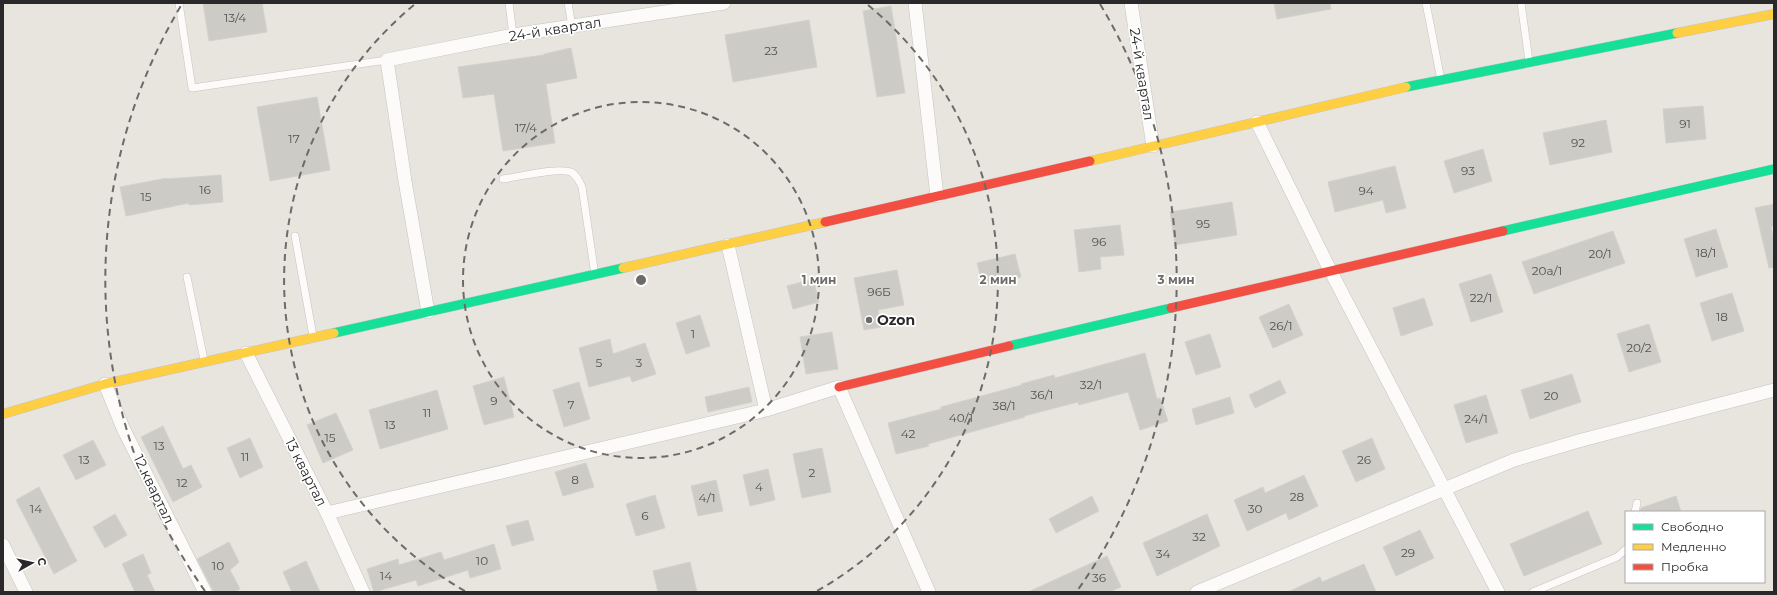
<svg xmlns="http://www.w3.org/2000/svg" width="1777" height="595" font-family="Montserrat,sans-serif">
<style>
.building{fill:#cdcbc5;stroke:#d3d1ca}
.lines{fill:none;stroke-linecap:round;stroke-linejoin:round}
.lane-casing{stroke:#c5c3c4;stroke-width:8}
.street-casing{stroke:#c5c3c4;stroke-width:14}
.fast-casing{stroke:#c5c3c4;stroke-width:10}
.slow-casing{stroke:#c5c3c4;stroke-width:10}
.jam-casing{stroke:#c5c3c4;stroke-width:10}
.lane{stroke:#fcfbfa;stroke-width:7}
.street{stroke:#fcfbfa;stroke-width:13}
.fast{stroke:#16e098;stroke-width:9}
.slow{stroke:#ffcf43;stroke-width:9}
.jam{stroke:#f24e42;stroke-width:9}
.ring{fill:none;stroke:#6c6b68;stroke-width:2;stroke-dasharray:7 5}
.poi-dot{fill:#6c6b68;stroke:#fff;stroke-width:1.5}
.labels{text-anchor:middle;stroke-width:3.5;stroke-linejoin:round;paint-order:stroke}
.number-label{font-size:12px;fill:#545352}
.street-label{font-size:14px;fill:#292929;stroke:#fff}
.poi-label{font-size:14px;font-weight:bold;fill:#292929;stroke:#fff;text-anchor:start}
.centre{fill:#6c6b68;stroke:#fff;stroke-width:2}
.ring-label{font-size:12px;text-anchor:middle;font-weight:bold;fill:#6c6b68;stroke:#fff;stroke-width:3.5;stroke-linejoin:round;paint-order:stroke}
</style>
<rect width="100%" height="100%" fill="#e8e5de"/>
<path class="building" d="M203,3H262L267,32L209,41Z
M1274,3H1330L1331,9L1277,19Z
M891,6L905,93L877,97L863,11Z
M809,20L817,67L733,82L725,35Z
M571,48L577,78L546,84L555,143L503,151L494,94L463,98L458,67L544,55V54Z
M317,97L330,170L270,181L257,107Z
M1703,106L1706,139L1666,143L1663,109Z
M1606,120L1612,152L1550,165L1543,133Z
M1483,149L1492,181L1454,193L1444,161Z
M1395,166L1406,208L1386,213L1383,200L1335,212L1328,182Z
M221,175L223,202L189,205V203L126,216L120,187L167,178V179Z
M1232,202L1237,235L1175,245L1170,212Z
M1774,204V226L1771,227L1774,239V267L1769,268L1755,208Z
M1120,225L1124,255L1100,257L1101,269L1079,272L1074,230Z
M1716,229L1728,267L1696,277L1684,239Z
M1613,231L1625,263L1534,294L1522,262Z
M1015,254L1021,277L983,286L977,263Z
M897,270L904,305L878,310L881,327L864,330L854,278Z
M1491,274L1503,312L1471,322L1459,284Z
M813,279L819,302L793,309L787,286Z
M1732,293L1744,331L1712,341L1700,303Z
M1424,298L1433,325L1401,336L1393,308Z
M1289,304L1303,335L1273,348L1259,317Z
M700,315L710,346L686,354L676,323Z
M1649,324L1661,362L1629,372L1617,334Z
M832,332L838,369L806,374L800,337Z
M1210,334L1221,367L1196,375L1185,342Z
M610,339L613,354L645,343L656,374L632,382L630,376L589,387L579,348Z
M1145,353L1157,399L1160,398L1168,421L1140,430L1128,392L1079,405L1078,402L1024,416L1025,417L928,444L929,446L896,454L888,423L941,409V407L1022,385L1021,384L1054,375L1055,378Z
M1572,374L1581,402L1530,419L1521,390Z
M504,377L514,417L484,425L473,386Z
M1280,380L1286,393L1255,408L1249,395Z
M579,382L590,419L564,427L553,390Z
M749,387L752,402L708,412L705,397Z
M437,390L448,429L380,449L369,410Z
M1486,395L1498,433L1466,443L1454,405Z
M1230,397L1234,413L1196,425L1192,409Z
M336,413L353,450L323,463L307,425Z
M163,426L183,469L191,465L202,487L173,502L141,437Z
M250,438L263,467L240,478L227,448Z
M1372,438L1385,469L1356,482L1342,451Z
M93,440L106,465L76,480L63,455Z
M822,448L831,492L802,498L793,454Z
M586,463L594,487L563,496L555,472Z
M768,469L775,500L750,506L743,475Z
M1304,475L1318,506L1289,520L1286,513L1247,531L1234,500L1263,487L1265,493Z
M716,480L723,511L698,516L691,486Z
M39,487L77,561L54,574L16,500Z
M655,495L665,528L636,536L626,504Z
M1092,496L1099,511L1056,533L1049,519Z
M1676,496L1681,512H1640L1641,508Z
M1588,511L1602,544L1524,576L1510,544Z
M115,514L127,535L105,548L93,527Z
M1207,514L1220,546L1157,576L1143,543Z
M528,520L534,540L512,546L506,526Z
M1420,530L1434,558L1396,576L1383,547Z
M229,542L239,562L230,570L240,589L234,592H214L197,559Z
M494,544L501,569L470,578L468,570L418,586L416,580L374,592L367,569L398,559L399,565L441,552L444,560Z
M143,554L151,573L147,575L155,592H135L122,564Z
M1107,556L1121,587L1109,592H1028Z
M306,561L320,592H292L283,572Z
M690,562L697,592H658L653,571Z
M1364,564L1376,592H1288L1320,577L1322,582Z"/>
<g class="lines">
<g class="lane-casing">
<path id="lane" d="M179,3L192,88L387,60
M509,3L513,35
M568,3L572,26
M1426,3L1441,80
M1521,3L1529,61
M503,179C518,177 558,167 571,172C577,175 579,181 582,187L595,275
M295,236L313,336
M187,277L204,360
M1635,512L1637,503
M1533,592L1617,557L1626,549"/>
</g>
<g class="street-casing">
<path id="street" d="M915,3L937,196
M1131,3L1153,146
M1257,122L1330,270L1498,592
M728,245L766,410L839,387L929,592
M428,312L405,181L387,60L513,35L724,3
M246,353L327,513L363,592
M105,384L123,428L205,592
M327,513L766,410
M3,545L26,592
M1197,592L1514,460L1582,440L1774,390"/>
</g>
<g class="fast-casing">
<path id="fast" d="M1406,87L1677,33
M1503,231L1774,169
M334,333L623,268
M1009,346L1171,308"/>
</g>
<g class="slow-casing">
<path id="slow" d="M1677,33L1774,14
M1090,161L1406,87
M623,268L825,222
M3,414L105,384L334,333"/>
</g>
<g class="jam-casing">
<path id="jam" d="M825,222L1090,161
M1171,308L1503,231
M839,387L1009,346"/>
</g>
<use href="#lane" class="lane"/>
<use href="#street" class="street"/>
<use href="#fast" class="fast"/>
<use href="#slow" class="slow"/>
<use href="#jam" class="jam"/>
</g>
<g class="ring">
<circle cx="641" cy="280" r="178"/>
<path d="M465 591A357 357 0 0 1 414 5M868 5A357 357 0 0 1 817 591"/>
<path d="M205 591A535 535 0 0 1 182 4M1100 4A535 535 0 0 1 1077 591"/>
</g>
<circle class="poi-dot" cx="869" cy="320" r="4"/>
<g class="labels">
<g class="number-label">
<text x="235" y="22">13/4</text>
<text x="771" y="55">23</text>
<text x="1685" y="128">91</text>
<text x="526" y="132">17/4</text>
<text x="294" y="143">17</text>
<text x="1578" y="147">92</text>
<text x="1468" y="175">93</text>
<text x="205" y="194">16</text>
<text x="1366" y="195">94</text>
<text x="146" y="201">15</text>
<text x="1203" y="228">95</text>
<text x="1099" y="246">96</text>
<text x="1706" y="257">18/1</text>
<text x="1600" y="258">20/1</text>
<text x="1547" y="275">20а/1</text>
<text x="879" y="296">96Б</text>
<text x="1481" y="302">22/1</text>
<text x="1722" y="321">18</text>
<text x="1281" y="330">26/1</text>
<text x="693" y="338">1</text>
<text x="1639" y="352">20/2</text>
<text x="599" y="367">5</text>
<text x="639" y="367">3</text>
<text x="1091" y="389">32/1</text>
<text x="1042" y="399">36/1</text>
<text x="1551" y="400">20</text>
<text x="494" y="405">9</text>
<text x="571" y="409">7</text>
<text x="1004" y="410">38/1</text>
<text x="427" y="417">11</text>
<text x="961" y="422">40/1</text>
<text x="1476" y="423">24/1</text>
<text x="390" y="429">13</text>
<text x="908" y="438">42</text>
<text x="330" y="442">15</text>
<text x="159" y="450">13</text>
<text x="245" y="461">11</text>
<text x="84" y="464">13</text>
<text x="1364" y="464">26</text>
<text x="812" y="477">2</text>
<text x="575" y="484">8</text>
<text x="182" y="487">12</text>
<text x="759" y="491">4</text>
<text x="1297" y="501">28</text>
<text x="707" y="502">4/1</text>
<text x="36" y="513">14</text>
<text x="1255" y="513">30</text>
<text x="645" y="520">6</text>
<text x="1199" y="541">32</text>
<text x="1408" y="557">29</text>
<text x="1163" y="558">34</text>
<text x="482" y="565">10</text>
<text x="218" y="570">10</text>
<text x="386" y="580">14</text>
<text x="1099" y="582">36</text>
</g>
<g class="street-label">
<text transform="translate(555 29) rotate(-9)" y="5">24-й квартал</text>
<text transform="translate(1142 74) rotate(81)" y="5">24-й квартал</text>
<text transform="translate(306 472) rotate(63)" y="5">13 квартал</text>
<text transform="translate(154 489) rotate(64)" y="5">12 квартал</text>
</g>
<g class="poi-label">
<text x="877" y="325">Ozon</text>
</g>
</g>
<circle cx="641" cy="280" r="6" class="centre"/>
<g class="ring-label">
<text x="819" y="284">1 мин</text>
<text x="998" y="284">2 мин</text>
<text x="1176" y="284">3 мин</text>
</g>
<rect width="1777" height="595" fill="none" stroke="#292929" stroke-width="8"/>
<rect x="1625" y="511" width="140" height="72" fill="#ffffff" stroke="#a9a9a9"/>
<rect x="1633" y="524" width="20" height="6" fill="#16e098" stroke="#a9a9a9"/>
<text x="1661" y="531" font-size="12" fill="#292929">Свободно</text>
<rect x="1633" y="544" width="20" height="6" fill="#ffcf43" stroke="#a9a9a9"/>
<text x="1661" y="551" font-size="12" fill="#292929">Медленно</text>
<rect x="1633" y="564" width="20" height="6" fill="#f24e42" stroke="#a9a9a9"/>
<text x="1661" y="571" font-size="12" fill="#292929">Пробка</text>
<g transform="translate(32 563) rotate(82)" stroke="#ffffff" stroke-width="3" paint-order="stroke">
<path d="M0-3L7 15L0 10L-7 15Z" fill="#292929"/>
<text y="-6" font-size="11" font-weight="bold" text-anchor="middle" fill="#292929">С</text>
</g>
</svg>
